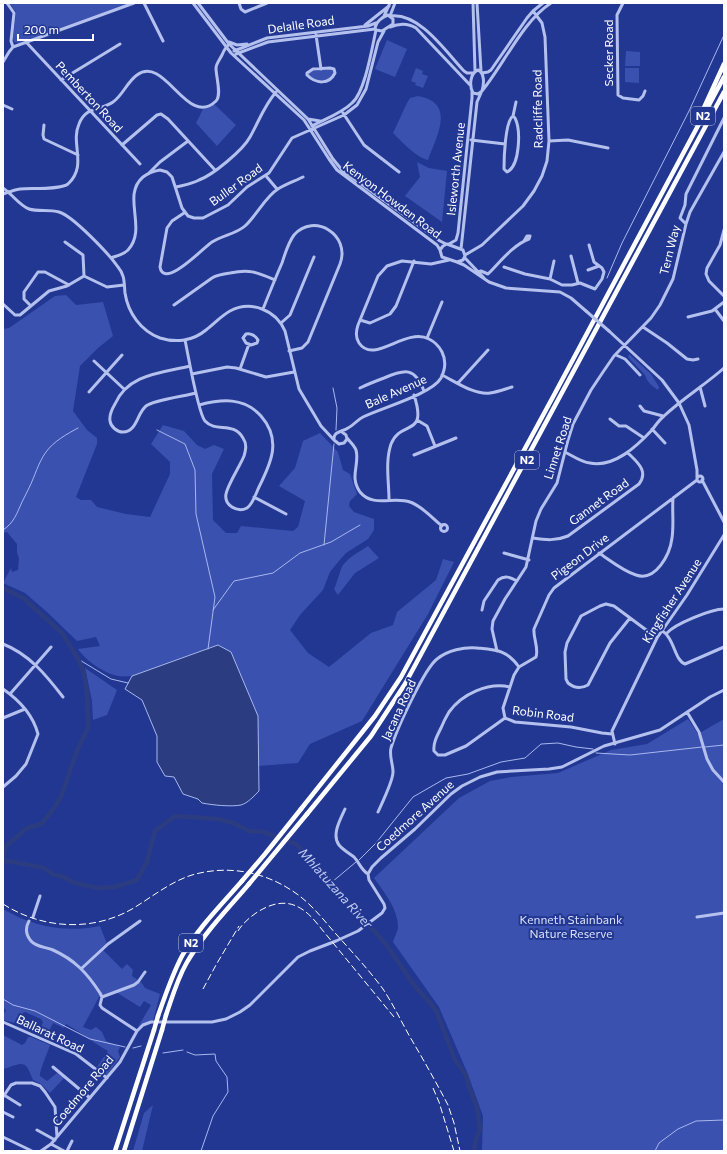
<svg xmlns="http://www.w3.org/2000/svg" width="727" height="1154" font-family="Commissioner,sans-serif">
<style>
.green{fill:#3a51b0}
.water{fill:#2c3c81;stroke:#a8b7ee}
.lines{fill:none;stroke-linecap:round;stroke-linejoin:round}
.stream{stroke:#a8b7ee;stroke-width:1}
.river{stroke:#2c3c81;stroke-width:4.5}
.minor{stroke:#b4c0ed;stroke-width:3}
.highway{stroke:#fff;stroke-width:4.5}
.rail{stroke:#fff;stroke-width:1;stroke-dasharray:7 3;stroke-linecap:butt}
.minor-bridge{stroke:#b4c0ed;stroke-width:3}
.highway-bridge{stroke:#fff;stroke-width:4.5}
.labels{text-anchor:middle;stroke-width:4;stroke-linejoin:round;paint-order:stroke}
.shield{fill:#223792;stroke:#bdc3de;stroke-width:1}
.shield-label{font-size:11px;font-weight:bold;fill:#fff}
.street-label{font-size:12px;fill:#fff;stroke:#223792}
.park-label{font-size:12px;fill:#dae0f9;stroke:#223792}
.water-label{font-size:13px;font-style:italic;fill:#c1cbf4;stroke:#223792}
</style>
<rect width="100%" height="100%" fill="#223792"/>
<path class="green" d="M9,3H130L18,43L14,42L13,38L16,12Z
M387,40L407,49L395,77L375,69Z
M626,51L640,52V66H625Z
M416,68L423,71L422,74L428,76L423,88L415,85L416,83L411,81Z
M625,68H639V83L625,82Z
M332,69L334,73C327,83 317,83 308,74L311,71Z
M418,96C457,103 436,137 428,160C417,158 401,141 393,133L407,103L410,98Z
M214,104L236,125L217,146L196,123L203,109Z
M417,162L429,168L447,171L442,222L405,196L420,177Z
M66,295L76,305L103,302L113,336L98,348L80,366L73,411L87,430L97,438V444L76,497L81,500H91L97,507L126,514L150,517L170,474V462L151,444L163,425L184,431L197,445L205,449L214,445L224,449L212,474L213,520L226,533H237L241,526L293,531L298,527L305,501L279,486L295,468L303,441L320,433L338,452L343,470L350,474L357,494L350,501L349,506L354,512L374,519V530L368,539L346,553L338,562L330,572L323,590L300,615L290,630L308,653L329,667L371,633L393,625L397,612L436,580L443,559L454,562L428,614L362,721L310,744L298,763L258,766V716L218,645L132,676C127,676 122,677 118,676C104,673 86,661 78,649L100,646L96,637L77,641L47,612L25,593L3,583L11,568L12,572L18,570L19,559L17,552V544L7,532L3,533V329L9,328L55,296Z
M629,354L651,374L659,387L658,390C652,386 647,382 645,375L628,357Z
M368,546L379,558L355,573L338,595L334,589C337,583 340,570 343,565C349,557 359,552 368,546Z
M85,668L117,690L107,715L93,720L92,701Z
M688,719L698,734L724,719V1151H482L483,1116L467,1072L439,1007L393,942C394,938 398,931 398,927C398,909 384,892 374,878L459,798L490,781L511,777L558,773L611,750L647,744Z
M3,909C34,927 65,933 100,926L107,944L102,949L122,969L127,964L133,970L132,976L141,982L145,988L160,994L153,1021L139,1027H138L151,1005L144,1001L140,1007L114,991L99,997L83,1027L91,1030L96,1027L102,1032L106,1041L120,1047L118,1051L120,1057L107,1075L97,1067L108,1051C93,1043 81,1032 66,1024L64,1028L53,1023L47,1035L45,1037L39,1033L43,1022L41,1019L25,1012L23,1013L19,1024L3,1020V1015L6,1010L3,1008Z
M3,1035L22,1045L25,1043L28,1037H31L50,1045C48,1052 39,1072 40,1076L47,1081L57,1073L64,1078L50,1093L41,1084L33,1080C25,1058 23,1063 3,1069Z
M153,1105L142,1151H133L144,1113Z"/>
<path class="water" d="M218,645L231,652L258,716L259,791C254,796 248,803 241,805C231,807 212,805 202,803L198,799L183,794L174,777L165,776L157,762V736L142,700L125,689L132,676Z"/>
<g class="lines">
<path class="stream" d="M607,278L622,243L689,111L724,35
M333,388L337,408L336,430
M157,430L185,444L195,470L196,514L215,597L208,649
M3,530C14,523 17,513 22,502C24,497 27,493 29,488C35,476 38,463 46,452C54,441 67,434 78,428
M324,545L334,444
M213,610L234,581L273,573L300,553L331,542L360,525
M78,659L111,679L128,683
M705,747L724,745
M596,753L630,755L702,747
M3,851H4
M359,860L376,843L413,797L446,778L468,774L501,762L525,758L541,744L558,743L576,747L593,749
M3,863L5,861
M332,882L356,862
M3,999L13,1005L35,1011L90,1039L125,1047
M133,1048L141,1046
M187,1052L195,1055L215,1054L216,1061L227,1077L228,1092L213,1116L201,1151
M163,1053L183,1050
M655,1151L659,1143L678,1129L696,1121L724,1120"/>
<path class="river" d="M3,588L23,598L62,633L78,659L84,673L87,692L88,721V728L77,751L61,797L49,815L41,824L27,828L5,847L3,859L5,861L14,862L44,868L54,875L61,876L75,883L98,888L115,887L137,880L147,862L155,831L175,816L218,819L234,823L249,831L263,832L291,842L297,845L329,877L355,910L385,943L414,985L436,1010L455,1060L466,1075L469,1087L477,1107L480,1129L476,1140L474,1151"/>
<path class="minor" d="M7,3L14,13L11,41L13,47
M144,3L163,41
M193,3L231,53L304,120L329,159L337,170L437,245L440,250
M198,3L229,44L308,119L333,159L342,170L440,241L446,244
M239,3L241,9L245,12L267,3
M473,3L475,71
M477,3L481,71
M623,3L617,15L618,95L623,98L639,100L643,96L645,91
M388,15L393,19V24L382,31L376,30L375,28C376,22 382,17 388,15Z
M384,16L390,3
M390,16L395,3
M391,16C420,13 446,52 464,71L467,73H473
M365,25L389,6
M390,27C400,23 408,23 416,28L471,86
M316,35L321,69
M26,42L140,164
M229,42L237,45L247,44
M234,51L267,38L368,26L376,23
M236,54L268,42L375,29
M3,62L9,52L13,47L134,3
M330,68L334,69L335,73C329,85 316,84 307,75V73L313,69Z
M478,70C485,73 484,84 482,91L478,94L473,93C469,86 470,73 478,70Z
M482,73L488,72L491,70L527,18L533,11L543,3
M61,80L120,44
M482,91C504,64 523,21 551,3
M3,105L12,109
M343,113L364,145L399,172
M513,116L515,118C521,130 520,166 507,172L504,169C504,159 505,121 513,116Z
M513,116L516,102
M308,119L320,121
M44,125L43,135L44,139L78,155
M312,126C325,119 342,113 352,103C365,92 372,48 376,30
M471,140L505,144
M549,141L568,140L608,148
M122,145L157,115L161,114L168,119L215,170
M148,174L160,162L188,141
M266,176L277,189
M176,187C184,185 192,184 199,180C213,175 243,150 250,137C259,121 264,106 276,92
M3,188C11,193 20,206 29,209C38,212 49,209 59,212C73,216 109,254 118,267C125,275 124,283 125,293C128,313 141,331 160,338C176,343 193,341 206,330C214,324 221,316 230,311C251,300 276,310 285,331L299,389L321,426L334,440
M3,194C9,192 14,190 20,189C31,188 60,190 68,184C88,165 70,144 79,124C86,106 100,111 113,102C123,95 127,82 137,75C165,54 187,129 216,101C222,95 216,77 216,68C216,64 220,59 222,55C224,50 226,46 231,43
M184,213L172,221L167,228L160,267C164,290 204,247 212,242C223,235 236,234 245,226C256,216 266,196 278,189C286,184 295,181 303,177
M686,224L680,218L685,205L686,194L724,118
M724,230L720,245L707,268L706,274L709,281L724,296
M65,242L83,255L84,276
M447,244L463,250L465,256L463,260L457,262L442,257L440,250L443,246Z
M449,244L456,240L458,233L472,98V91
M461,249L477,102L481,93
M465,255L482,245L523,206L534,191L542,176L547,161L549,141L545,37L542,23L533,11
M571,256L578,283
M111,258C116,256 123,255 128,250C148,228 121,196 143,177C148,173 154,171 160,170L167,172L172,177L182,208L188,216L194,218H203L228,205L247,187L269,173L292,138L344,115L357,105L366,89L378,42L384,31
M465,258L484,278
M457,262L464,265L489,282L506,288L560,292L571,298L586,311
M504,267L525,274L550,279L562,285H572L580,283L595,289L602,279L604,272L602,268L594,262L589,245
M588,270L599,266
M478,272L481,271L488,274C500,262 513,245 529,239L530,236H527L524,241
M550,279L554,261
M3,304L15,315H20L49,291L67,286L84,276L107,287L124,285
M174,305L212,278C217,275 223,274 230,273C250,269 256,272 275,280
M31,306L24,299V292L38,272H45L69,285
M263,309C269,294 275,279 282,263C285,254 288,243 294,235C314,212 351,235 340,264L308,342L302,348L289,351
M715,309L724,321
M688,317L712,311L724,302
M360,320L370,323L390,314L396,306L414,261
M281,323L290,315L314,257
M643,327L667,343L687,359L693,360L698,359
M609,331L662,380L679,403L689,425L697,470V478
M246,334C251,333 256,336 258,340L257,343L251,345L246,343L243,338Z
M427,338L442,302
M185,340C188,354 198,413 205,421C216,433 233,421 243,438C247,444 246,449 244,456C240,466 228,484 226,494C224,505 237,513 247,508C253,504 256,493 259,487C271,463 282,440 261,416C244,397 222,399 199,405
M616,355L625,359L640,375
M94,361L124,389
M190,366C161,373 128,374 115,404C112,409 109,415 110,421C111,427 117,432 123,432C137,432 137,413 146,406C154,400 186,396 196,393
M240,369L249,344
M192,374L227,367L236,368L266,377L294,372
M442,375C456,382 474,395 490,393C498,392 505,389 512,387
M458,383L488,350
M700,387L705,406
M360,388C368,384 376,381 384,378C405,369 415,367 424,391
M89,392L122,355
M640,406L644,411L663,416
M610,419L619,426H626L644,438
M417,420L427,426L435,446
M652,429L665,443
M342,432L346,435L347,439L344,443L339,444L334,440C333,431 342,432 348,428C354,425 357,420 363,417C381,408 432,394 441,378C445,370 446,360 442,352C439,346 435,342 429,339C405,327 374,365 359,343C355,337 356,331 358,325L378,276L387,266L402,261L431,264L449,260
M347,438C350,442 354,445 356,450C360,465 349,476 360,492C373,508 394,496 410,502C422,506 432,518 442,526
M565,452C573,456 581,462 590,463C614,468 637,446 652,430C656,425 659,420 664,416C683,398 705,385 724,368
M414,455L456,438
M697 479a3 3 0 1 1 6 0a3 3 0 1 1-6 0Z
M702,480L724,522
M254,497L286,514
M389,500C389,482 385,462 391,444C401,419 428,438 414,395
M440.5 528a3.5 3.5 0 1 1 7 0a3.5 3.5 0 1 1-7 0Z
M533,538C546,540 556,541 568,536L639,484C649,471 637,462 628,453
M504,553L529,560
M599,553C611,561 623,571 636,575C656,582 670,554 672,538C674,525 672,511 673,498
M482,610L484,601L498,580C505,575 510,577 517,581
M630,618L610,643L588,685C581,689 574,688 568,683L566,679L565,652L567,643L581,616L600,606L606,604L614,606L657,638
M661,630C675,638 674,660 685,664L724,647
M667,633C675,624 711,609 724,609
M3,644C29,654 46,675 63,697
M497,651L492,629L493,621L505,599L526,567L536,521L541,509L557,483L568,440L573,424L591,390L603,372L614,356L651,318L660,305L673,279L686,224L690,212L724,152
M3,689C19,700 33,715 38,734L26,764L16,776L3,787
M10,694L51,647
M687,712L699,732L707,759L713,770L724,782
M3,718L25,709
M505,718L466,746L445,755H438L434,751C433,743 437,736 441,728C443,723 446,717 449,712C462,694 488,682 510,687
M612,734L602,733L571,727L515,722L505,718L503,708L514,675L519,667L536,657C539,648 533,638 534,629L549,595L554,588L697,480
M615,744L612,731L657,638L687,595L724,535
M345,809C341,818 331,835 339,845C343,850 349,853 354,857C359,862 361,870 368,874
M378,812C382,803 393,781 393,772C393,764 389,756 391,748C396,731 424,669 437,659C448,650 464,647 477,648C497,650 507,650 519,667
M368,874L372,867L381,858L415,829L451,794L462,786L480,777L497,772L549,769L562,767L604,746L660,730L710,697L724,690
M33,917L40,896
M697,917L724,913
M29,921C25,928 26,935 31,941C36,947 46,947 53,950C75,960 87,973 100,993L102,997L100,1005L102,1008L137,1031
M82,968L108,944L140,921
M102,997L134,985L138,982L145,972
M3,1022L76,1054L107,1078
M53,1067L90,1098
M4,1095L20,1105
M3,1097L11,1085L16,1083H32L40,1086L45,1092L55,1107L57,1137
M3,1112L13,1117
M37,1130L55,1140
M3,1137L32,1151
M51,1144L64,1151
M41,1151L51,1144L120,1062L137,1031L143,1025L151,1022H212L226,1019L240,1012L250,1005L298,957L310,951L336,941L358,931L382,913L385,908L384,904L369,880L368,874
M67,1151L72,1141"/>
<path class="highway" d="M702,112L724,64
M301,809L375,716L401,677L554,395L724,77
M307,814L371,736L405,684L724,92
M166,1015C172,998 177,980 186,964C203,934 227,910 249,884
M158,1016C165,996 172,975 182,956C198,928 221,905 242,881
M115,1151L154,1030
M124,1151L162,1030"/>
<path class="rail" d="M3,904C42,929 92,932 132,909C152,897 170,882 192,875C226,865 262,871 291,890C309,901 322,918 336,934C352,952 369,970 383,989C393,1004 401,1021 410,1037C423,1059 436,1082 448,1105L454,1123L460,1151
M238,931C243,923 249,918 256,913C279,898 297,900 315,921L394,1017
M203,989L216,965L239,926
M433,1088L439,1102L454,1151"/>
<path class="minor-bridge" d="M586,311L609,331"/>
<path class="highway-bridge" d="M242,881L265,854L301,809
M249,884L307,814
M154,1030L158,1016
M162,1030L166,1015"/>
</g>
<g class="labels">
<g class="shield">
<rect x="691" y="107" width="24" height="18" rx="3"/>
<rect x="515" y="451" width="24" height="18" rx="3"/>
<rect x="179" y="934" width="24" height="18" rx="3"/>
</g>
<g class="shield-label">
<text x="703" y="120">N2</text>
<text x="527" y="464">N2</text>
<text x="191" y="947">N2</text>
</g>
<g class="street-label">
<text transform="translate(301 25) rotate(-8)" y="4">Delalle Road</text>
<text transform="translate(609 53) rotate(-90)" y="4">Secker Road</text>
<text transform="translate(89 97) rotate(47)" y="4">Pemberton Road</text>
<text transform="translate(538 109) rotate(-91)" y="4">Radcliffe Road</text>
<text transform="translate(456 169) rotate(-84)" y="4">Isleworth Avenue</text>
<text transform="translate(236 185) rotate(-36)" y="4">Buller Road</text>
<text transform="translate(392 200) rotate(37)" y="4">Kenyon Howden Road</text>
<text transform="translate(670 250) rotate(-76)" y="4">Tern Way</text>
<text transform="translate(396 392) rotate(-24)" y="4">Bale Avenue</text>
<text transform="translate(558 448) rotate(-72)" y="4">Linnet Road</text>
<text transform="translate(599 502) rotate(-36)" y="4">Gannet Road</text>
<text transform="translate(580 557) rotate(-37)" y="4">Pigeon Drive</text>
<text transform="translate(672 601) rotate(-57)" y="4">Kingfisher Avenue</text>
<text transform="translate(399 710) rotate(-65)" y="4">Jacana Road</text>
<text transform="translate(543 714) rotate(7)" y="4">Robin Road</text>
<text transform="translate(415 816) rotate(-42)" y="4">Coedmore Avenue</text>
<text transform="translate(50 1034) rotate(25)" y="4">Ballarat Road</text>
<text transform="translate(83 1091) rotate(-50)" y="4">Coedmore Road</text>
</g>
<g class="park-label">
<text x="571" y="924">Kenneth Stainbank<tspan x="571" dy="14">Nature Reserve</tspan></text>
</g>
<g class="water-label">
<text transform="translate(336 888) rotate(48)" y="5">Mhlatuzana River</text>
</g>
</g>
<rect width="727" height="1154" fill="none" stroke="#ffffff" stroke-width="8"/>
<path d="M18 34v6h75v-6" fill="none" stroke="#ffffff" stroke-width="2"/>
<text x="24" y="34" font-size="12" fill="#ffffff" stroke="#223792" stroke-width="3" paint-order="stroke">200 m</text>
</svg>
